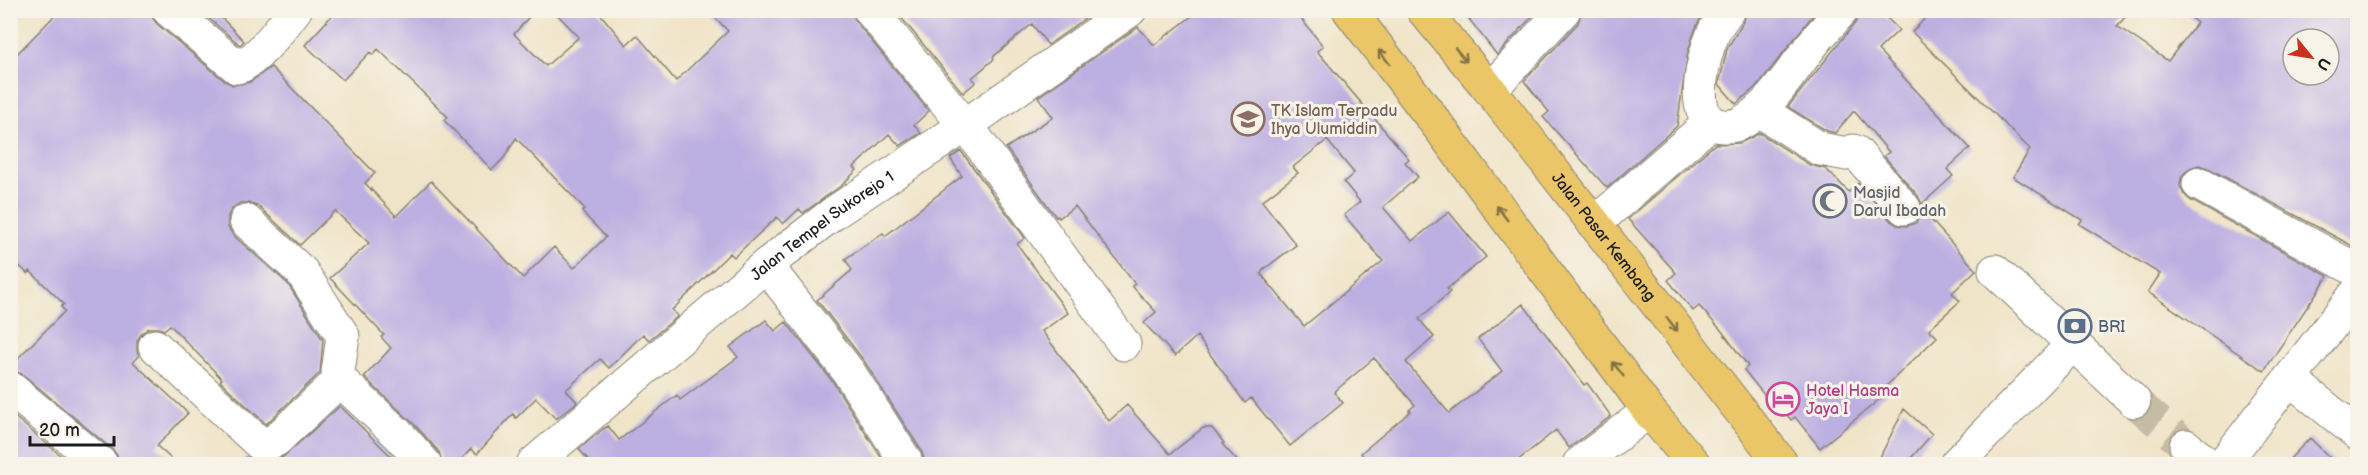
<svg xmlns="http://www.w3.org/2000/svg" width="2368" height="475" font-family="'Balsamiq Sans',sans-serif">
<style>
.building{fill:#bcafe1;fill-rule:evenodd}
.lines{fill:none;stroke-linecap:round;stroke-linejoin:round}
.minor-tunnel{stroke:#c6bca6;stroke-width:33;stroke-dasharray:33 16;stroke-linecap:butt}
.minor-casing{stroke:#868072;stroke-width:35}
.highway-casing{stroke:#868072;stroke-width:35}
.minor{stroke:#fff;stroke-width:33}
.highway{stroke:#eac669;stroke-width:33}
.oneway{stroke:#837142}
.labels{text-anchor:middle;stroke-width:6;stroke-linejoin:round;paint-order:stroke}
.education-label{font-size:16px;fill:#785e54;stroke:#f7f3e8;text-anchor:start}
.worship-label{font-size:16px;fill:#5b616d;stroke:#f7f3e8;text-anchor:start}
.street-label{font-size:16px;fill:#1c1c1c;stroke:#f7f3e8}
.service-label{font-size:16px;fill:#4e5e75;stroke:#f7f3e8;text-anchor:start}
.hotel-label{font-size:16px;fill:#b23c85;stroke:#f7f3e8;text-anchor:start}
</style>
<rect width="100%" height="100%" fill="#f7f3e8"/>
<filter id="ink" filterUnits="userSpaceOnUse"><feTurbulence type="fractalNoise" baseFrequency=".0167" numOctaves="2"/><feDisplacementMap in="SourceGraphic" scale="12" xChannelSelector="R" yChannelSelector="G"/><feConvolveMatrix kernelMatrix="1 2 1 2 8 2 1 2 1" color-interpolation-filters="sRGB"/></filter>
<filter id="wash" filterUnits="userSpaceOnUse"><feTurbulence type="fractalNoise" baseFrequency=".008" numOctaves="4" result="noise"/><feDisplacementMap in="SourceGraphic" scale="24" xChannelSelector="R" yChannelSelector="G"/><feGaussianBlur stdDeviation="1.35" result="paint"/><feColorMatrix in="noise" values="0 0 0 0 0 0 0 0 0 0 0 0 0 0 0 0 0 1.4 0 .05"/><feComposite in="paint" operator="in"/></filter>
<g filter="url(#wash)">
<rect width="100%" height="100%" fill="#f0e4c8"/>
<g id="blocks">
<path class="building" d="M60,10H151L152,17L157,24L225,81L233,85L250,82L271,67L375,173L365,183L396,216L431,181L523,278L554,247L574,268L606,237L582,212L585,209L516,138L504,158L492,170L444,120L448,117L378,49L373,55L370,52L343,80L305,45L337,10H535L514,34L546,66L579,37L553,10H597L626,45L637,35L676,81L728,31L708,10H852L856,22L929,111L914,125L921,133L900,146L889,134L854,167L857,170L842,185L803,213L799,209L783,224L777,217L734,257L730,253L672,310L678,316L649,340L643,334L609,368L600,359L566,390L577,402L556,419L536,398L516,418L513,414L477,454L471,449L456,465H443L439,452L414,424L364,377L391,348L381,337L384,335L330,278L369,243L335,211L300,245L259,207L249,203H240L232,209L228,216V227L233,235L288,284L323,340L320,373L266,424L220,381L222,379L170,325L164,330L159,328H149L142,333L137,341V351L139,356L133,362L188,413L157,446L178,465H119L118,457L113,450L22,374L10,370V366L65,311L61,307L64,304L30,271L28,274L10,257V61Z
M199,10H214L244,41L240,45Z
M895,10H1097L1048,45L1032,24L993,57L994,59L972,78L976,82L963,93Z
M1200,10H1294L1323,46L1317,51L1409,159L1405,162L1418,177L1383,207L1412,241L1449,212L1486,257L1447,289L1450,292L1419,319L1434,337L1406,362L1449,413L1502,371L1478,339L1523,304L1584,385L1587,383L1611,416L1569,448L1556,430L1512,465H1370L1361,453L1411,411L1409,410L1415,405L1374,358L1334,392L1343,403L1290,446L1251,398L1245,403L1197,336L1175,356L1144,323L1156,312L1132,286L1135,284L1075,206L1059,218L1058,216L1056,217L1006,148L1053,117L1038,97L1138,27L1154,45ZM1327,140L1354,173L1344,182L1360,202L1344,215L1383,261L1304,326L1261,274L1263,270L1296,245L1262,201L1298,173L1293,167Z
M1462,10H1538L1497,55Z
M1582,10H1705L1696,27L1688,51L1677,126L1607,188L1543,117L1549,112L1524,81L1578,23Z
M1747,10H1817L1758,85L1736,104L1719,84L1727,49L1744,20Z
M1860,10H1879L1899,30L1878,50L1970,148L1947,169L1953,176L1922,204L1918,196L1884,156L1889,152L1854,111L1835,133L1827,131L1788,107L1856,22Z
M1933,10H2132L2117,26L2168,61L2197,23L2183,10H2358V249L2208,168L2199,165L2190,168L2182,176L2180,185L2183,193L2190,200L2328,276L2264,371L2148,292L2160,274L2079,224L2082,220L2013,177L2030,149L1912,32ZM2293,39H2329V75H2293Z
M1760,133L1810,165L1826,169L1849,192L1858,183L1890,220L1897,225L1907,226L1916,223L1922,210L1976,270L1952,293L1960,301L1929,329L1937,337L1882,390L1886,394L1820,448L1795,417L1791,420L1773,397L1769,401L1744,370L1748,366L1721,330L1699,306L1693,311L1668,280L1676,273L1628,219L1715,144L1740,143Z
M961,151L1025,238L1017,244L1068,313L1042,331L1109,421L1127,405L1170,454L1203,428H1212L1224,443L1222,444L1241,465H923L924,459L921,450L864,361L817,300L852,270L845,259L883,233L885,236L962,176L950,158Z
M766,320L775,331L786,322L833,382L886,465H586L590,462L579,449L603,429L608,426L619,440L677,395L680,400L738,357L730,347Z
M340,406L400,465H239L246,457L264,463L283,457Z
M1904,409L1932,434L1905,465H1876Z
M10,413L72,465H10Z
M2310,438L2337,465H2284Z"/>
</g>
</g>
<g filter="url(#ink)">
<use href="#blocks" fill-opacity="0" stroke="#868072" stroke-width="1.5"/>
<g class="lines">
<path class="minor-tunnel" d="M2134,401L2186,446"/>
<g class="minor-casing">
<g id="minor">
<path d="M169,10L237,67C254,65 284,24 295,10"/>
<path d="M870,10L977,140L1124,344"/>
<path d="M1728,10C1723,18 1716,26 1713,34C1704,55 1689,111 1714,124C1722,127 1734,127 1741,123C1770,108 1794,67 1815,41C1823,31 1833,21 1842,10"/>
<path d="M1490,90L1564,10"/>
<path d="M1759,110L1820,149L1847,154L1853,151L1856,152L1904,208"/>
<path d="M2199,184L2358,271"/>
<path d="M246,221L302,272L343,336L338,372L340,380L400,436L425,464"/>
<path d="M1594,224L1711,122"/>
<path d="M766,265L848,371L905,460"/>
<path d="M1995,271L2134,401"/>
<path d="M155,346L259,443L266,444L276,440L340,380"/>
<path d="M2290,379L2358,434"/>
<path d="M10,388L101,464"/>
<path d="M2186,446L2207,464"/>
<path id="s1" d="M533,464L766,265L835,212L966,125L1130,10"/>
<path d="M1579,464L1649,411"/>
<path d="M1956,464L2072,345"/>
<path d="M2223,464L2358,291"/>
</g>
</g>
<g class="highway-casing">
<g id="highway">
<path d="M1349,10L1442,131L1649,411L1694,464"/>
<path id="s2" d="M1423,10L1490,90L1782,464"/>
</g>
</g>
<use href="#minor" class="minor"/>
<use href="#highway" class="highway"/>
</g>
<defs><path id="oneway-shaft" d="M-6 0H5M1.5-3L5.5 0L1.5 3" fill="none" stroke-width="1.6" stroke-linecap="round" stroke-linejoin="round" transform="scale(1.5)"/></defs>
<g class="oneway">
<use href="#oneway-shaft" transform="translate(1461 55) rotate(50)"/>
<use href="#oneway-shaft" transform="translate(1384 57) rotate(-128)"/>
<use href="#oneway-shaft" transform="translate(1502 213) rotate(-127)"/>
<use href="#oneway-shaft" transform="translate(1672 324) rotate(52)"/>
<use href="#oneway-shaft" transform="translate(1618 369) rotate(-127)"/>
</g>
</g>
<defs>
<g id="school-ring" transform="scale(1.725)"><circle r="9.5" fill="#f7f3e8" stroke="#8d6e63" stroke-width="1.5"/><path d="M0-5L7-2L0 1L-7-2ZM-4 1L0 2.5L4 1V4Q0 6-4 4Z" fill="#8d6e63"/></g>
<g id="mosque-ring" transform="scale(1.725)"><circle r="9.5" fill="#f7f3e8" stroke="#6b7280" stroke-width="1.5"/><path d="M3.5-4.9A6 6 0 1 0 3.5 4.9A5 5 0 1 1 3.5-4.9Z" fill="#6b7280"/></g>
<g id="bank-ring" transform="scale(1.725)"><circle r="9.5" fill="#f7f3e8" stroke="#5c6f8a" stroke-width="1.5"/><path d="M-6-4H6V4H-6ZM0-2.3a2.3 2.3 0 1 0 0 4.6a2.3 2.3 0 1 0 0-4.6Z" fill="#5c6f8a"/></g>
<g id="hotel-ring" transform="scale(1.725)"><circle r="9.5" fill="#f7f3e8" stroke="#d1479c" stroke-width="1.5"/><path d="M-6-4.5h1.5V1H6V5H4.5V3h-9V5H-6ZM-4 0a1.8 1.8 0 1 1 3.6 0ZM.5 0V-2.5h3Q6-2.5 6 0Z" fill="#d1479c"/></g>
</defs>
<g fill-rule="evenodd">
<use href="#school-ring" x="1248" y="119"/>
<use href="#mosque-ring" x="1830" y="201"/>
<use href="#bank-ring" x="2075" y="326"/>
<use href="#hotel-ring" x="1783" y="399"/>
</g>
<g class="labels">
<g class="education-label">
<text x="1271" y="116">TK Islam Terpadu<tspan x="1271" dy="18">Ihya Ulumiddin</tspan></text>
</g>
<g class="worship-label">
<text x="1853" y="198">Masjid<tspan x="1853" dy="18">Darul Ibadah</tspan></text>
</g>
<g class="street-label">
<text dy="6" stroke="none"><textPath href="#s1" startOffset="375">Jalan Tempel Sukorejo 1</textPath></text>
<text dy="6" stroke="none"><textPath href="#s2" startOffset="290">Jalan Pasar Kembang</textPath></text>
</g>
<g class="service-label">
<text x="2098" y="332">BRI</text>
</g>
<g class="hotel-label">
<text x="1806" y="396">Hotel Hasma<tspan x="1806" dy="18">Jaya I</tspan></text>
</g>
</g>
<rect width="2368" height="475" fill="none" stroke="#f7f3e8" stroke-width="36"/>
<g transform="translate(2311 57) rotate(120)"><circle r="28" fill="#f7f3e8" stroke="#9f9d96" stroke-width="1.5"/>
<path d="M0-4.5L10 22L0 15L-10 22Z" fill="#c8321e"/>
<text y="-9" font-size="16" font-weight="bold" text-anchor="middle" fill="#1c1c1c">U</text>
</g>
<path d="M30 436v9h84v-9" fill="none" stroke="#1c1c1c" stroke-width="3"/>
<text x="39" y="436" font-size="18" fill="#1c1c1c" stroke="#f7f3e8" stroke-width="4.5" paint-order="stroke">20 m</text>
</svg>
